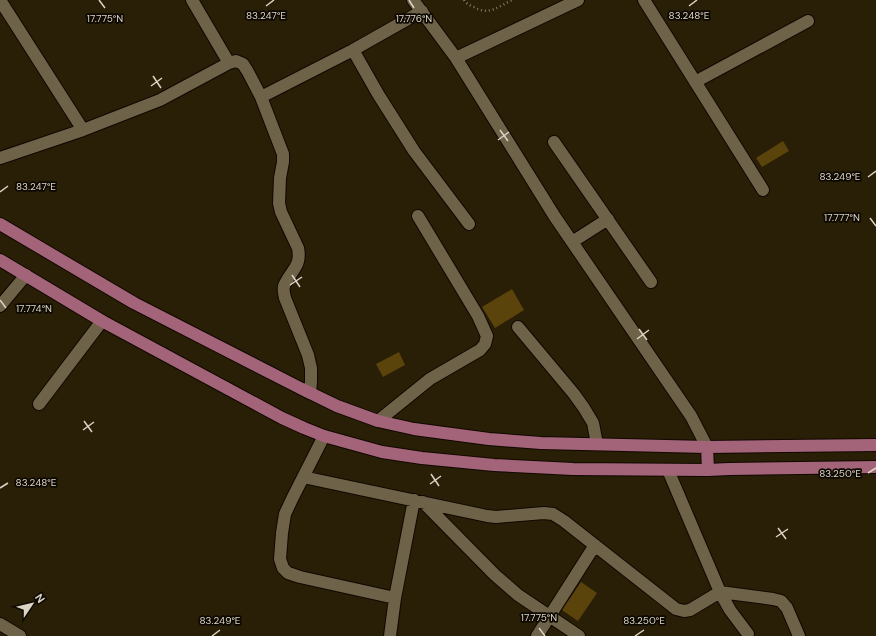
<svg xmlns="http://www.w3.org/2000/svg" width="876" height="636" font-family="'DM Sans',sans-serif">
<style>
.building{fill:#5b440b}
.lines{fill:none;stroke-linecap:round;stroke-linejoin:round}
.minor-casing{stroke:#110800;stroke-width:14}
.major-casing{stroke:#110800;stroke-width:14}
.path{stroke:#867d6a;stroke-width:2.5;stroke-dasharray:1 3;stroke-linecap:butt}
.minor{stroke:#6e6249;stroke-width:12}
.major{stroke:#a3647a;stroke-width:12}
.ticks{fill:none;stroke:#dbd4c6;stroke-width:1.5}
.ticks-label{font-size:10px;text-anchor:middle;fill:#dbd4c6;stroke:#0d0902;stroke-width:3.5;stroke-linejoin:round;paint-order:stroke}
</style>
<rect width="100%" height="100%" fill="#291e06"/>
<path class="building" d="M783,141L789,151L762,167L756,158Z
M512,289L524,310L495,328L482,307Z
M399,352L405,365L383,377L376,364Z
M581,582L597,593L578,621L562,610Z"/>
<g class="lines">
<g class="minor-casing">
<path id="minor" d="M0,0L83,130L0,158
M413,0L456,58L555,217L691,416L707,447
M644,0L763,190
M353,50L378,94L414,151L469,224
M456,58L578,0
M229,63L236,61L243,64L248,72L261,97L283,154V162L280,178L279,203L281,212L298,248C302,267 290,271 284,286C283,290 284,294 285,298L308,355L311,368V382L310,393L302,389
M695,82L808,21
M261,97L353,50L422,11
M83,130L160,100L229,63L192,0
M554,142L651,282
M572,242L608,219
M0,306L26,275
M518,327L574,394L584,408L593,423L597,444
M39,404L102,321
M378,421L430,379L480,350L485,344L487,336L478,316L418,216
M324,436L293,497L285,514L282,533L280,559L283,568L288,573L300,577L395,598
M668,470L720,592L730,610L748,634
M303,477L487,516L496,517L544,513L553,514L564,521L676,609L684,611L690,610L720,592L773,599L781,601L787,608L799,636
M423,502L495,575L518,595L579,636
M0,624L20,636
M390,636L395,598L414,500
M537,636L595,545"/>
</g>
<g class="major-casing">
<path id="major" d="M0,224L134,303L300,388L337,406L378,421L414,429L489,439L541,443L707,447L876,445
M0,260L102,321L282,418L304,428L324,436L382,452L422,458L494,465L573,469L708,470L729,469L876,467
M707,447L708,470"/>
</g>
<path class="path" d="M464,0C466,4 470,5 474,7C488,16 498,7 512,0"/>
<use href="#minor" class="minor"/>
<use href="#major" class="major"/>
</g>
<path class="ticks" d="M99,0L105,8M409,0L414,8M266,6L274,0M689,6L697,0M153,76L161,88M151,86L162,78M500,130L508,141M498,140L509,132M868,177L876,171M0,192L8,186M870,218L876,226M292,275L300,287M290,285L302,277M0,300L6,308M639,329L647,340M637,339L649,330M84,421L92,432M83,430L94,422M868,473L876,468M431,474L439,486M430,484L441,476M0,488L8,483M778,528L786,539M776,537L788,529M539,628L545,636M212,636L220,630M635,636L644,630"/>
<g class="ticks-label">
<text x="266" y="19">83.247°E</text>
<text x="689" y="19">83.248°E</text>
<text x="105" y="22">17.775°N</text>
<text x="414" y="22">17.776°N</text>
<text x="840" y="180">83.249°E</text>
<text x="36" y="190">83.247°E</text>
<text x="842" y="221">17.777°N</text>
<text x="34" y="312">17.774°N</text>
<text x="840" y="477">83.250°E</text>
<text x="36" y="486">83.248°E</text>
<text x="539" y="621">17.775°N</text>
<text x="220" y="624">83.249°E</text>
<text x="644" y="624">83.250°E</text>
</g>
<g transform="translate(32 604) rotate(55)" stroke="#0d0902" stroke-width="3" paint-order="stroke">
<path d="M0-3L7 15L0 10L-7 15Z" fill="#dbd4c6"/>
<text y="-6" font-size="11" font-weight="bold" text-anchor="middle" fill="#dbd4c6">N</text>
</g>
</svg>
